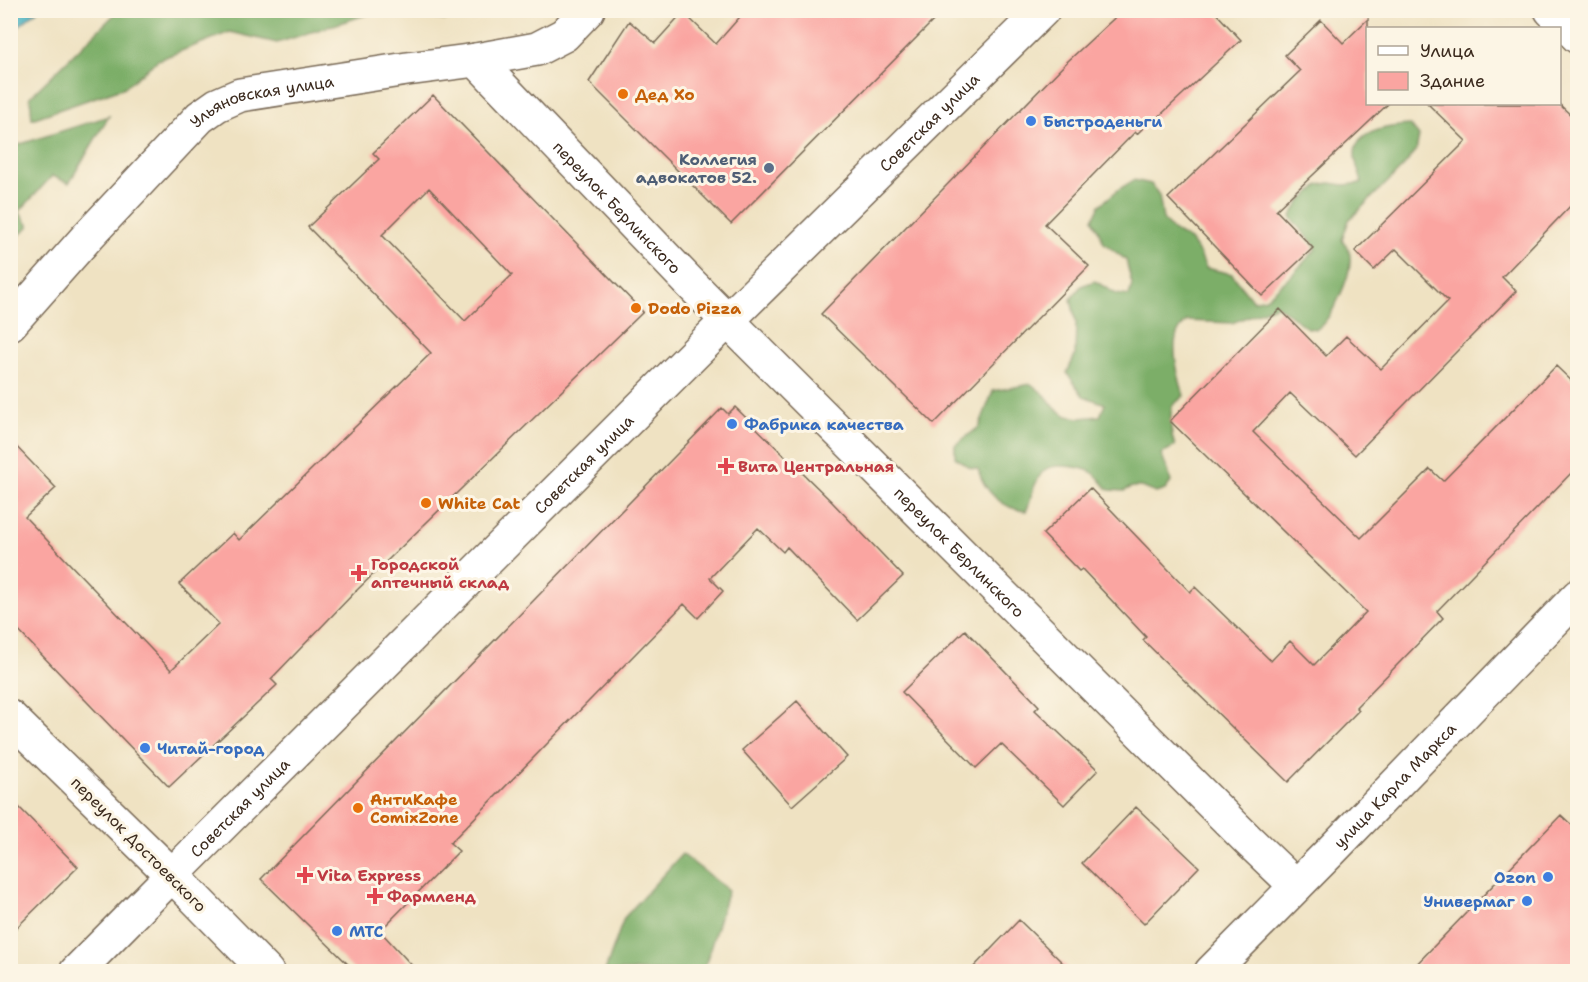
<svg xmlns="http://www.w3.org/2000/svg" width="1588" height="982" font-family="'Shantell Sans',sans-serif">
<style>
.forest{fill:#7cae68;stroke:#5c6c43;stroke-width:1.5}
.water{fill:#41aebf;stroke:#3e6c6e;stroke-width:1.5}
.building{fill:#faa5a1;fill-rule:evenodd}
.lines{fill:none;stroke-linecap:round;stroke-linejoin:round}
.street-casing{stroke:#7a6a57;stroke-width:36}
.secondary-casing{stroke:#7a6a57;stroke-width:36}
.primary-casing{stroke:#7a6a57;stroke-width:36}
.street{stroke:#fff;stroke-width:33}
.secondary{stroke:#fff;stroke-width:33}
.primary{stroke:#fff;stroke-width:33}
.food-dot{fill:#e8710a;stroke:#fcf5e5;stroke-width:2}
.shop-dot{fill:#3f7fe0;stroke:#fcf5e5;stroke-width:2}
.service-dot{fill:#5c6f8a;stroke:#fcf5e5;stroke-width:2}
.health-dot{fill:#e0444e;stroke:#fcf5e5;stroke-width:2}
.labels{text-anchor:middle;stroke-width:6;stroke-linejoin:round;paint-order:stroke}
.food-label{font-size:16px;font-weight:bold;fill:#c56008;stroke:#fcf5e5;text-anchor:start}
.street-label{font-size:16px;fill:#3b2a1e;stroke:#fcf5e5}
.shop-label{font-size:16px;font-weight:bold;fill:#366cbe;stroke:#fcf5e5;text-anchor:start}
.service-label{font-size:16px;font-weight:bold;fill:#4e5e75;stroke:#fcf5e5;text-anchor:end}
.health-label{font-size:16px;font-weight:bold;fill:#be3a42;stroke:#fcf5e5;text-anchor:start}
</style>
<rect width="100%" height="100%" fill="#fcf5e5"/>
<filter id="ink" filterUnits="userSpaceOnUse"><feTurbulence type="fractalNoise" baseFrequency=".0167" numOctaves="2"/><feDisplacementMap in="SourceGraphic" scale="12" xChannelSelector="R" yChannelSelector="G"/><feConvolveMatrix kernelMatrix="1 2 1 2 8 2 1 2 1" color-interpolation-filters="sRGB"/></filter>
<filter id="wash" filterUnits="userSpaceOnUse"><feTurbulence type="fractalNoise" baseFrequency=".008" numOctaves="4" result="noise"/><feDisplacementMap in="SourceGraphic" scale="24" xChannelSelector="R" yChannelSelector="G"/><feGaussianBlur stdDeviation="1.35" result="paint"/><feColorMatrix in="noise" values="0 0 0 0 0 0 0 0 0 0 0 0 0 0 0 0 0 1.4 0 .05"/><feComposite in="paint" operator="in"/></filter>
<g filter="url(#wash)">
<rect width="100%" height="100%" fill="#efe2c2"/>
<path class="forest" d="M118,11V10L378,11L277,43L230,32L158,60L125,87L32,119L30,97Z
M381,11L452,10V11L445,20Z
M109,116L69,183L52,176L19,212L29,226L11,243V147Z
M1410,125L1419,136L1416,151L1403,167L1349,220L1342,240C1347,246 1350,249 1350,257C1352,275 1332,319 1317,329L1307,328L1277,305L1232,323L1187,321C1184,324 1180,328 1178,332C1170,349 1179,378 1184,396L1172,406C1170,421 1170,431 1175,446L1161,454L1168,470L1171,482L1165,490L1156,493L1142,487H1132L1124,491L1109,490C1104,485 1099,477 1093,473C1084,467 1056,463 1046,469C1043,471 1039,477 1037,481C1030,492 1033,499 1026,511C1002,509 984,491 978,469L969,467L955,457V445L979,427L993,391L1031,384L1045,395L1055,408L1067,416L1080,418L1100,416L1105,404L1083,396L1067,373L1075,355L1076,322L1071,299L1081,286L1095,281L1116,294L1129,296L1132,284L1126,260L1104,243L1093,219L1100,205L1119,189L1134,180L1151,184L1159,195L1163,219L1171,229L1190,240L1200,254L1206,268L1232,274L1253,301L1266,298L1291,276L1316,249C1310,236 1297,229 1291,216L1301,201L1319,185L1330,183L1344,185L1362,183C1360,174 1355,164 1355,155C1354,130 1393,126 1410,125Z
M682,854L728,890L705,966L699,971H605L624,918Z"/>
<path class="water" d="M11,10H37V11L11,33Z"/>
<g id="blocks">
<path class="building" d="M746,10H944L731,224L589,82L629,21L655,43L683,12L716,44Z
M1123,10H1213L1241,40L1153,122L1151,120L1137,134L1135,132L1045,224L1089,266L934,424L821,314L1068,61Z
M1368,19V104H1388L1276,210L1313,248L1262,296L1168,198L1300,71L1285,55L1321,20L1343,43Z
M433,95L643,312L355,592L271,679L277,685L169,787L10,622V440L56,488L25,517L171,670L219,624L179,584L233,533L239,540L431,353L308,227L379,159L373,153ZM429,188L512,275L465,321L382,235Z
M1428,104H1559L1578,122V198L1502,277L1516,291L1355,455L1290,393L1253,432L1361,538L1430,469L1443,481L1556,366L1578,387V466L1437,611L1443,618L1356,707L1359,710L1288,782L1143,640L1146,637L1082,569L1079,571L1043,534L1090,488L1190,592L1195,587L1271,661L1290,641L1314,665L1366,612L1170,421L1280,309L1326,356L1346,336L1381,369L1448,301L1396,249L1374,270L1355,251L1466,141Z
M735,407L832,502L903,576L857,620L787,547L783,552L758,528L710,578L723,591L698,618L684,604L450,843L459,851L380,931L418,972H356L261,879L722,408L728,414Z
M965,630L1039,706L1035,710L1098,770L1064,805L1001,744L976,768L902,692Z
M797,701L847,757L792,806L742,750Z
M10,798L78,867L10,934Z
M1136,807L1199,867L1144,924L1082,863Z
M1561,815L1578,831V972H1409Z
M1019,920L1072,972H969Z"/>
</g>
</g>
<g filter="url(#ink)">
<use href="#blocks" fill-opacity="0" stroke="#7a6a57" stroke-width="1.5"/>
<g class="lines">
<g class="street-casing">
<g id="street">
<path d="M1551,10L1578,37"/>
<path id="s1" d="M476,60L690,283L1248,840L1296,886"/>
<path d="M76,972L172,875"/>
</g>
</g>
<g class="secondary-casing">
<g id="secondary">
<path d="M172,875L267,972"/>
<path id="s2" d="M1211,972L1332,850L1578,596"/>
</g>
</g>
<g class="primary-casing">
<g id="primary">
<path id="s3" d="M10,324L88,236L200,117L217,105L240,95L407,69L476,60L537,49L564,35L588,10"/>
<path id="s4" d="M10,717L172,875L729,319L1043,10"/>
</g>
</g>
<use href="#street" class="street"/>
<use href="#secondary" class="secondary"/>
<use href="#primary" class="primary"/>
</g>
</g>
<g class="food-dot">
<circle cx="623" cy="94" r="6"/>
<circle cx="636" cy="308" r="6"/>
<circle cx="426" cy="503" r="6"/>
<circle cx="358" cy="808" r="6"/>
</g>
<g class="shop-dot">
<circle cx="1031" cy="121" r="6"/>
<circle cx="732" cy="424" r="6"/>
<circle cx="145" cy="748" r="6"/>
<circle cx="1548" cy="877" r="6"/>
<circle cx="1527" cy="901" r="6"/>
<circle cx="337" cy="931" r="6"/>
</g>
<circle class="service-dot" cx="769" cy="168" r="6"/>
<g class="health-dot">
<path d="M723 457h6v6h6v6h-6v6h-6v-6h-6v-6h6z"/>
<path d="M356 564h6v6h6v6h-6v6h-6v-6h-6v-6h6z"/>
<path d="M302 866h6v6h6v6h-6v6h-6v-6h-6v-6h6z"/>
<path d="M372 887h6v6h6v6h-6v6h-6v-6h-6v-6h6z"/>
</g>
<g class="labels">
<g class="food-label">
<text x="635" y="100">Дед Хо</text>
<text x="648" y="314">Dodo Pizza</text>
<text x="438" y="509">White Cat</text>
<text x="370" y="805">АнтиКафе<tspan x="370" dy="18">ComixZone</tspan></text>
</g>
<g class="street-label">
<text dy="6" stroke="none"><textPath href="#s3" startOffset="346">Ульяновская улица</textPath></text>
<text dy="6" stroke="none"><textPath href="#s4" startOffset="1294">Советская улица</textPath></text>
<text dy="6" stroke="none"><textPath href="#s1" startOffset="204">переулок Берлинского</textPath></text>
<text dy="6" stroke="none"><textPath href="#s4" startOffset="808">Советская улица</textPath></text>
<text dy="6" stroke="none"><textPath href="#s1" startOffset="690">переулок Берлинского</textPath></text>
<text dy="6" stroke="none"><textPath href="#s2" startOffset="262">улица Карла Маркса</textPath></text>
<text dy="6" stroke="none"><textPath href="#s4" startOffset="322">Советская улица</textPath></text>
<text transform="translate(139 844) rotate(45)" y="6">переулок Достоевского</text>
</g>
<g class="shop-label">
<text x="1043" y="127">Быстроденьги</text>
<text x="744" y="430">Фабрика качества</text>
<text x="157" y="754">Читай-город</text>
<text x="1536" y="883" text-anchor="end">Ozon</text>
<text x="1515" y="907" text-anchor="end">Универмаг</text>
<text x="349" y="937">МТС</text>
</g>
<g class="service-label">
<text x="757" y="165">Коллегия<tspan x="757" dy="18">адвокатов 52.</tspan></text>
</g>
<g class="health-label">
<text x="738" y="472">Вита Центральная</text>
<text x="371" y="570">Городской<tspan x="371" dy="18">аптечный склад</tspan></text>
<text x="317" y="881">Vita Express</text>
<text x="387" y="902">Фармленд</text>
</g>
</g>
<rect width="1588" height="982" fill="none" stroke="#fcf5e5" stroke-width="36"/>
<rect x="1366" y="27" width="195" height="78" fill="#fcf5e5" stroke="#afa495" stroke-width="1.5"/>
<rect x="1378" y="46" width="30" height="9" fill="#ffffff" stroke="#afa495" stroke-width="1.5"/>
<text x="1420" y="57" font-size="18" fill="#3b2a1e">Улица</text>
<rect x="1378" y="72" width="30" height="18" fill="#faa5a1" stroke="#afa495" stroke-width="1.5"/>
<text x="1420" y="87" font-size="18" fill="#3b2a1e">Здание</text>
</svg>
